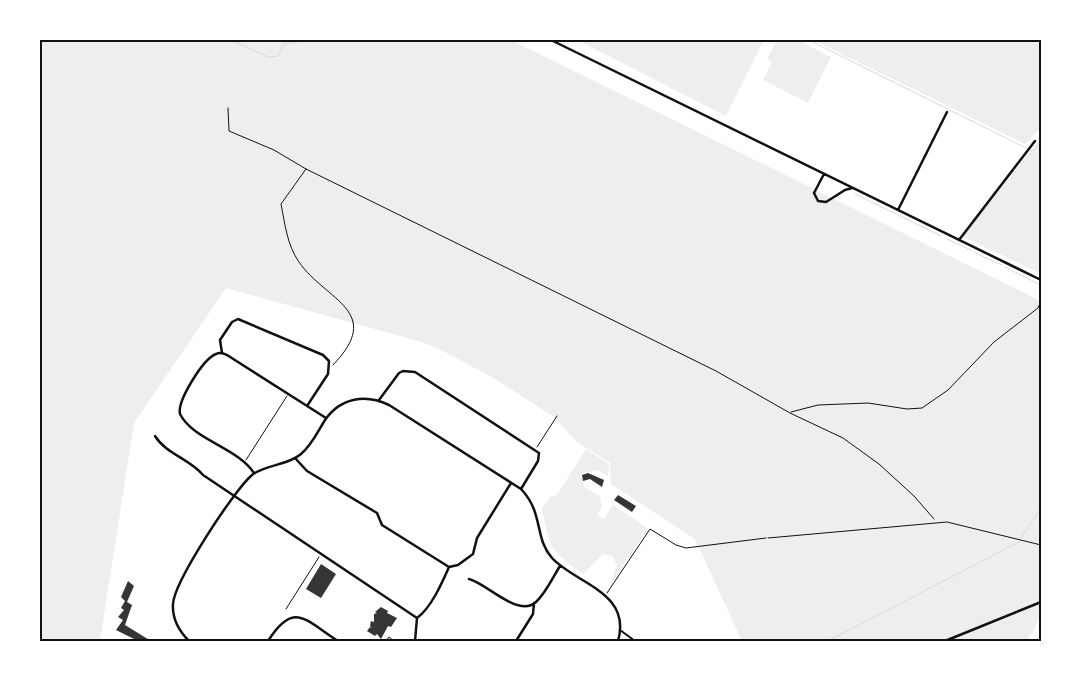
<svg xmlns="http://www.w3.org/2000/svg" width="1081" height="681" font-family="'Varela Round',sans-serif">
<style>
.green{fill:#eee}
.lines{fill:none;stroke-linecap:round;stroke-linejoin:round}
.stream{stroke:#d9d9d9;stroke-width:1}
.building{fill:#353535}
.path{stroke:#111;stroke-width:1}
.service{stroke:#111;stroke-width:1}
.pedestrian{stroke:#111;stroke-width:2}
.minor{stroke:#111;stroke-width:2.5}
.neatline{fill:none;stroke:#111;stroke-width:2}
</style>
<rect width="100%" height="100%" fill="#fff"/>
<path class="green" d="M40,40H511L1041,301V616L1027,641H742L695,539L611,484L610,463L577,442L554,417L495,379L445,352L422,342L226,288L134,423L100,641H40Z
M577,40H764L726,116Z
M777,40H798L831,57L808,103L763,80L772,62L767,59Z
M813,40H1041V128L1025,144Z
M1041,141V274L964,237Z
M586,449L609,464L608,476L598,470L581,474L584,487L600,496L602,507L597,515L604,519L613,505L646,527L647,530L609,587L617,565L612,556L603,554L583,574C550,551 549,546 542,508L550,497L557,495Z"/>
<g class="lines">
<path class="stream" d="M809,40L1032,151L1041,141
M233,41L268,57L278,56L284,44L309,40
M855,194L941,236
M964,236L1032,151
M947,239L971,250
M975,253L1002,265
M1005,267L1041,285
M1021,538L1041,508
M828,641L1019,542"/>
</g>
<path class="building" d="M588,473L604,480L602,487L590,479L583,481L582,475Z
M618,495L636,506L632,512L614,500Z
M321,564L336,574L321,598L306,589Z
M128,581L134,586L127,602L132,605L125,625L151,641H138L116,630L123,620L118,617L124,610L121,608L125,601L121,597Z
M381,607L388,611L387,613L397,618L391,627L388,626L381,639L377,634L375,636L367,631L370,627L372,628L370,626L371,621L374,622V614L377,613L375,612Z"/>
<g class="lines">
<path class="path" d="M228,108L229,131L274,150L306,169L716,371L790,413L843,438L879,464L914,496L934,519
M306,169L281,204C285,224 287,245 299,262C326,301 385,311 333,365
M791,412L818,405L868,403L907,409L922,408L948,390L994,342L1038,308L1041,301
M537,447L557,416
M246,460L287,396
M607,593L650,529L676,545L686,548L766,538
M286,609L319,557
M386,641L389,637L394,641"/>
<path class="service" d="M768,538L947,522L1041,545"/>
<path class="pedestrian" d="M620,630L635,641"/>
<path class="minor" d="M551,40L1041,280
M824,174L814,193L818,201L826,202L845,190L852,188
M898,210L947,112
M959,240L1035,141
M222,353L220,340L232,322L238,319L323,355L329,361L328,374L307,406
M379,400L399,373L403,371L415,372L539,453L538,461L521,489
M155,436C166,454 190,459 203,475L417,618
M295,458L307,471L377,513L382,525L449,567
M254,473C237,447 193,440 180,414C177,401 203,359 216,354C220,352 223,353 227,355L326,418
M469,579C488,584 518,618 536,602C546,593 553,577 560,566
M417,618C431,608 442,583 449,567L458,565L473,554L477,538L511,483
M189,641C179,631 172,619 173,604C174,582 234,490 252,475C266,464 287,466 301,454C312,445 318,431 325,420C341,397 366,394 389,405L521,489C544,513 534,538 552,558C576,584 632,592 618,641
M268,641C294,600 305,620 338,641
M415,641L417,618
M516,641L533,614L534,603
M945,641L1041,602"/>
</g>
<rect width="1081" height="681" fill="none" stroke="#ffffff" stroke-width="82"/>
<rect x="41" y="41" width="999" height="599" class="neatline"/>
</svg>
